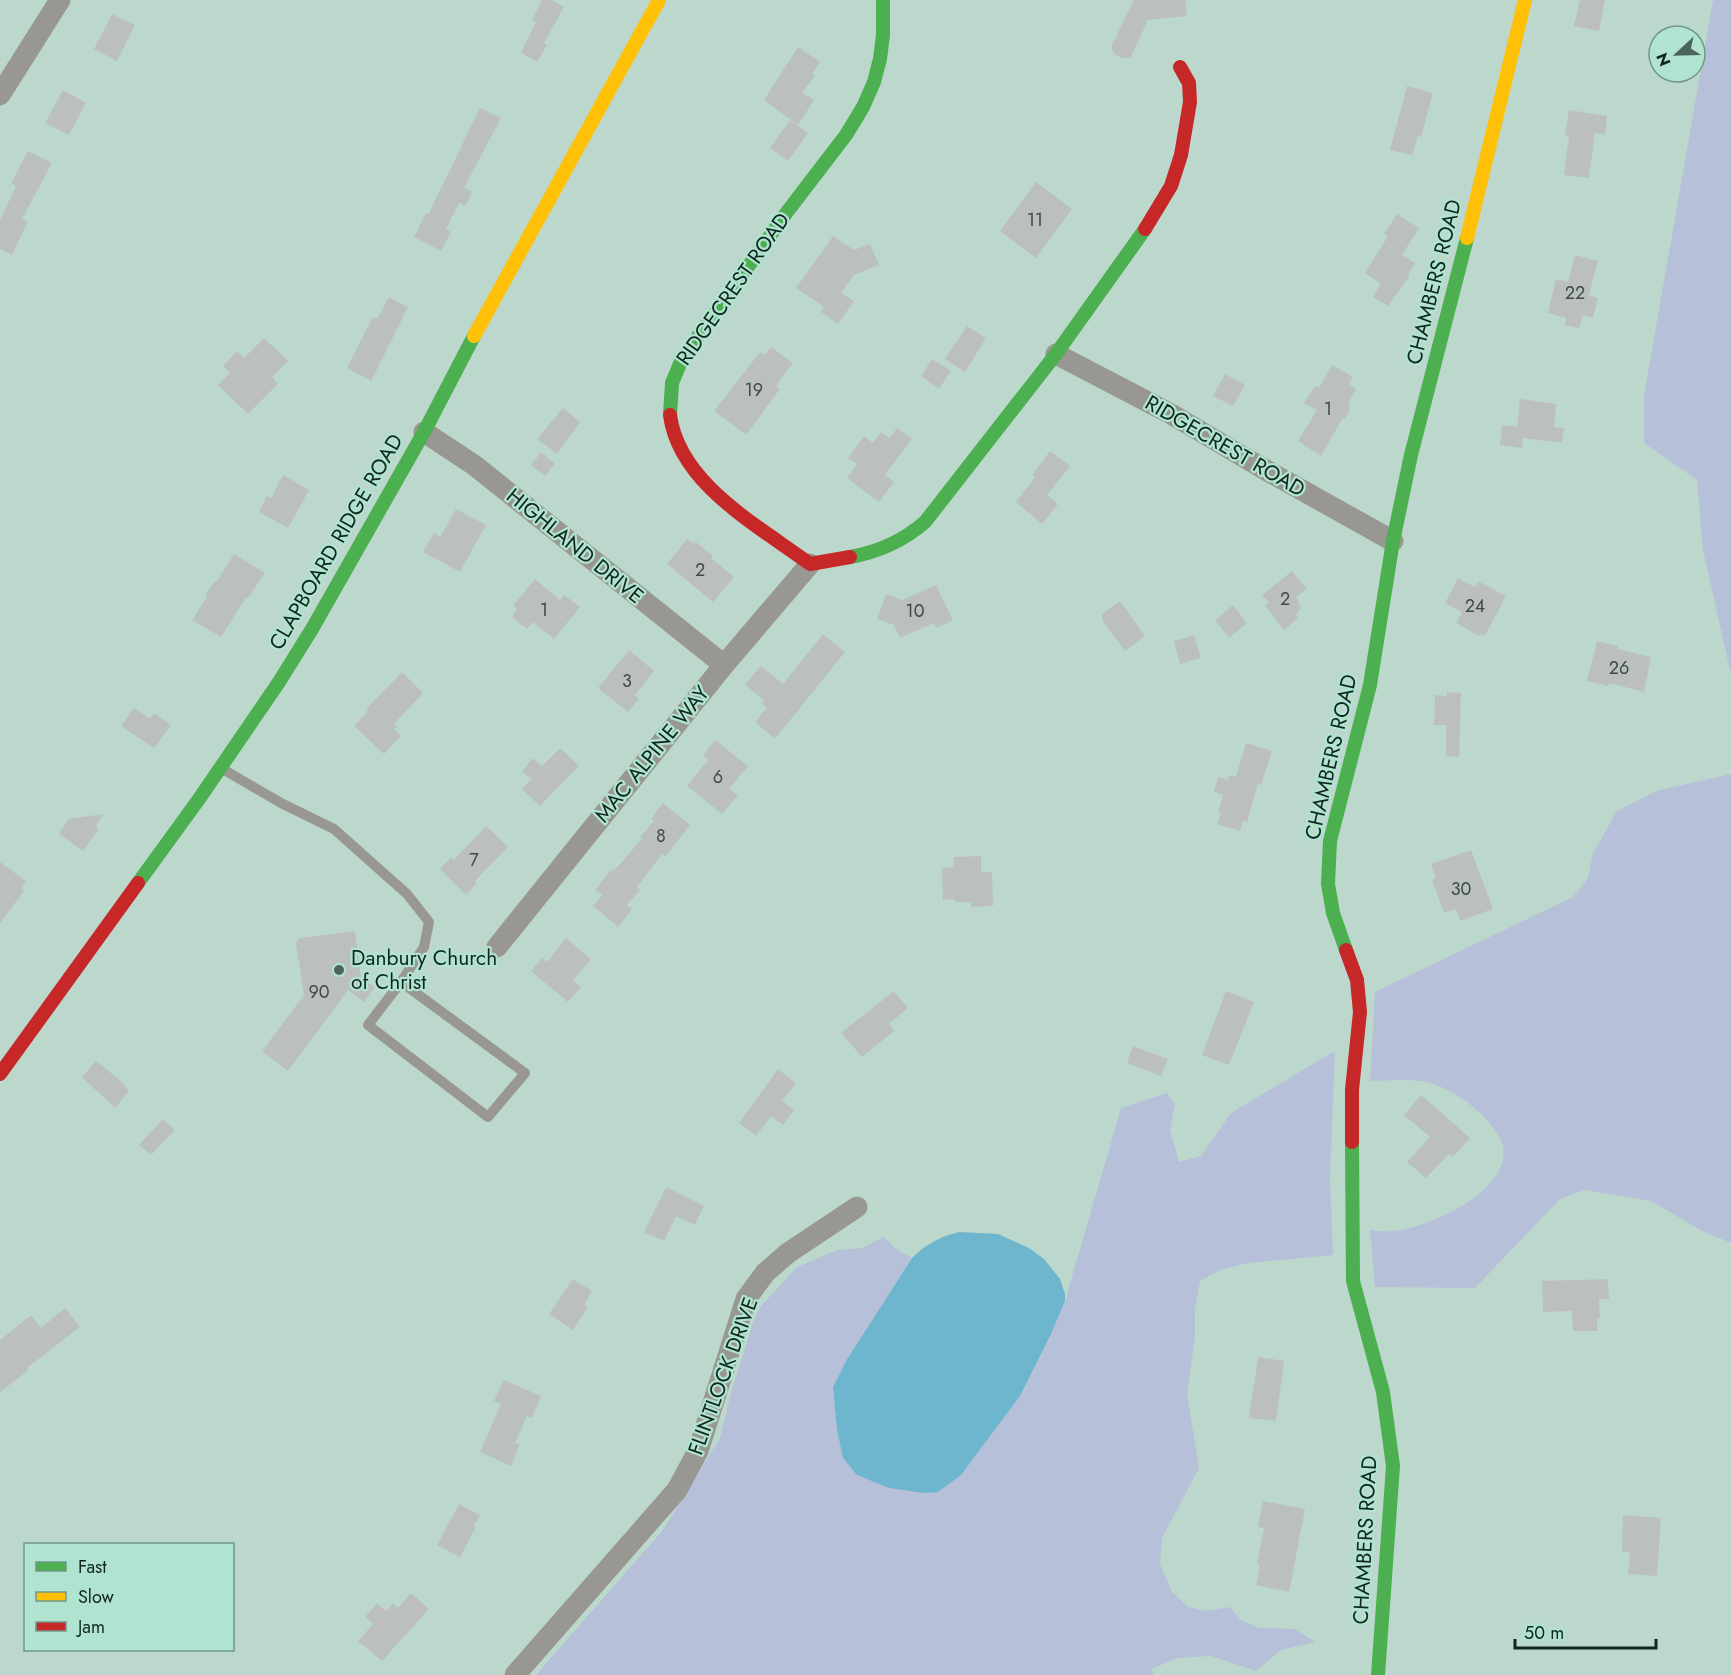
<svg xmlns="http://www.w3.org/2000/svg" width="1731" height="1675" font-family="Jost,sans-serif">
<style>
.green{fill:#b6c0d8}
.water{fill:#6db6ce}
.building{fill:#bbc0bf}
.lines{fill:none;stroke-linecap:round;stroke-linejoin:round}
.lane{stroke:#989792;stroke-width:10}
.street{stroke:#989792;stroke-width:21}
.fast{stroke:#4caf50;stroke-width:14}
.slow{stroke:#ffc107;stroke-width:14}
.jam{stroke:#c62828;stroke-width:14}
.poi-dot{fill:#4d645b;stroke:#b0e4d0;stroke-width:2}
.labels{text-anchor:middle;stroke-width:4.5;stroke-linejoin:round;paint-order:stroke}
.number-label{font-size:18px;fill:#3c4c46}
.street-label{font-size:21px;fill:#11261e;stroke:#b0e4d0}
.poi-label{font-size:21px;fill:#11261e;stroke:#b0e4d0;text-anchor:start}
</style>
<rect width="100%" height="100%" fill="#bcd8cd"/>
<path class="green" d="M1713,0H1731V674L1703,550L1697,480L1644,443V396Z
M1731,774V1243L1702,1231L1651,1201L1584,1190L1560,1199L1475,1288L1375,1287L1370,1230C1377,1231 1385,1232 1393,1231C1429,1228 1511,1191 1503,1146C1501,1135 1488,1121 1480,1113C1464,1098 1442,1084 1420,1081C1404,1079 1386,1081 1370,1081L1375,992L1573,897L1588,878L1593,853L1617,811L1656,791Z
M1335,1051L1330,1177L1333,1255L1249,1263L1222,1269L1200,1281L1195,1308V1337L1187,1394L1199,1468L1162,1538L1160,1564L1172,1592L1188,1607L1206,1611L1230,1607L1241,1620L1259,1628L1295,1629L1315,1642L1281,1650L1256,1671L1211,1656L1178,1658L1151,1669L1154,1675H536L663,1530L720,1438L731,1393L752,1326L760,1307L797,1267L837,1250L862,1248L884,1237L896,1249L912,1258L846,1361L833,1387L837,1430L843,1458L961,1475L1020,1396L1051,1334L1065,1301L1121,1108L1167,1093L1175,1104L1170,1130L1179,1162L1201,1156L1231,1113Z"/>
<path class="water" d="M959,1232L998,1234L1029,1248L1044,1259L1060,1279L1065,1294V1301L1051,1334L1020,1396L961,1475L938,1492L924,1493L889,1488L857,1475L843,1458L837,1430L833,1387L846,1361L912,1258C926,1244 939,1237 959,1232Z"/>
<path class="building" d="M542,0H552L564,7L544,43L547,45L537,62L521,53L536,22L532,20Z
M1134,0H1185L1187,16L1148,20L1131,57L1122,58L1115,55L1111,47Z
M1580,0H1605L1599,31L1574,26Z
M112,14L135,25L117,61L94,49Z
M798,47L820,62L812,74L815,76L802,93L814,100L798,125L764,100Z
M1407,86L1433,93L1421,137L1418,136L1412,155L1390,150Z
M63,90L86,103L69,135L45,123Z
M480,108L501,118L464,188L472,192L465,206L459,203L446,229L451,232L441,251L414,237L426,213L428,215Z
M1569,110L1607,116L1605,134L1595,133L1589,178L1564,175L1569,136L1565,135Z
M790,120L808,133L788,161L770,148Z
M28,151L52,163L22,219L28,222L12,255L0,249V220L16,186L11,183Z
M1036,182L1072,209L1036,258L1000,231Z
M1397,214L1419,228L1402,255L1415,263L1408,274L1410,275L1388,306L1373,297L1381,284L1365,273L1388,236L1384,234Z
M833,236L854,250L870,244L879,265L854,275L841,293L854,301L838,324L821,312L824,307L796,288Z
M1575,255L1598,261L1589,295L1598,298L1593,318L1583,315L1579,328L1565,325L1566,318L1548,313L1556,279L1568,282Z
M389,297L408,307L371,381L347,368L373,317L377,319Z
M967,326L986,338L965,372L945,359Z
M264,338L288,361L272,377L278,384L248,414L218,385L230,373L223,366L237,351L244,358Z
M771,347L793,363L776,386L780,389L746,435L714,411L760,352L764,355Z
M932,359L951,371L939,389L921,376Z
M1332,365L1353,377L1349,384L1356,389L1350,400L1349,412L1345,419H1342L1321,456L1298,441L1317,410L1304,403L1315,386L1319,388Z
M1225,374L1245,385L1233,406L1213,396Z
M1520,399L1556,404L1554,427L1564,428L1562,443L1523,438L1522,448L1500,445L1502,425L1517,427Z
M563,408L580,422L557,454L537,439Z
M897,428L912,439L885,475L894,482L879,502L847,478L857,464L848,458L864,436L873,443L881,432L890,438Z
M1050,451L1070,466L1047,495L1058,504L1042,524L1016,502L1035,477L1032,475Z
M541,452L555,464L545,476L531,465Z
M283,475L309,490L288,528L259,512L267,496L271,498Z
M456,509L486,525L460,572L423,552L434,533L440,537Z
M687,539L694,544L696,542L713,556L711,558L734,577L713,602L667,564Z
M234,554L265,573L248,598L246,597L221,637L192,620L207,597L206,594L214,582L217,581Z
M1292,571L1307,589L1296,597L1301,607L1296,615L1298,618L1284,630L1265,606L1269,603L1262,595Z
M1458,578L1475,587L1478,581L1506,596L1485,636L1480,634L1479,636L1456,623L1462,612L1445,603Z
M535,579L560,600L564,595L580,607L554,639L533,622L527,629L512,617L517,609L513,606Z
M936,585L953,620L936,628L934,623L900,638L894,625L877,619L886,594L902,600Z
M1120,601L1145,636L1125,651L1102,620V614Z
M1233,605L1247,623L1229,638L1215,620Z
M823,634L845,652L775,739L755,722L767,708L762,704L764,701L745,684L761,666L783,684Z
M1194,635L1201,658L1180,664L1174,641Z
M1597,641L1618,646L1617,649L1651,657L1644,692L1609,683L1608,686L1587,681Z
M629,650L654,671L635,695L639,699L628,712L598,688Z
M402,672L423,693L394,724L397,727L394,729L401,736L384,754L354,726L368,711L366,709Z
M1447,692L1461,693L1459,757L1446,756V725H1434L1435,695L1447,696Z
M134,708L150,719L154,713L171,725L154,748L121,726Z
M715,740L748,766L729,789L738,795L722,814L687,786L708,760L703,755Z
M1246,743L1272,751L1261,785L1258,784L1247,822L1243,821L1240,831L1217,824L1221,813L1218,812L1223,795L1214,792L1218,777L1228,780L1229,775L1236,777Z
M560,748L579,766L540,806L522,789L531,779L522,771L533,758L542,766Z
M663,803L690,825L665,857L662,854L637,887L640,890L627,905L632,909L618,927L593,906L602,895L595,890L612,869L613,871L624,860L642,838L640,837L654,821L651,819Z
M104,814L96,825L98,830L83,851L59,834L68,819Z
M486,826L508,847L475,881L477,883L466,895L440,869L451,857L454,860Z
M1471,850L1493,909L1460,921L1456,909L1444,913L1432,880L1436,878L1431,864Z
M981,856V872H992L993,906L971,907V902H955V899L943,900L942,868L954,867V857Z
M0,862L26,881L21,888L24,891L0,923Z
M355,931L361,977L375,987L364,1002L348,990L288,1071L262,1051L304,995L296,943L300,938Z
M566,938L591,959L573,980L581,987L568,1002L531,971L542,958L547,962Z
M894,991L908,1008L889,1024L894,1031L862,1057L841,1033Z
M1226,991L1254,1002L1229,1065L1202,1055Z
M1133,1046L1168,1059L1161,1076L1127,1063Z
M96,1061L121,1081L129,1091L115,1108L82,1077Z
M778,1069L796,1083L782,1101L794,1110L783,1125L771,1116L756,1136L739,1123Z
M1421,1095L1470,1138L1453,1157L1449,1154L1426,1178L1407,1162L1430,1137L1404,1115Z
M163,1119L175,1130L151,1155L139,1145Z
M666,1187L704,1206L695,1225L676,1216L664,1241L644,1232Z
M573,1279L592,1291L584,1305L588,1307L573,1330L549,1314Z
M1608,1279L1609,1299H1599L1600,1318H1597V1331H1573L1572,1311L1543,1312L1542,1281Z
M65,1308L80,1327L27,1368L29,1370L0,1392V1340L31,1315L41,1328Z
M1258,1357L1284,1361L1276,1421L1249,1418Z
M504,1380L541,1396L532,1418L527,1416L515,1443L520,1444L511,1466L480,1452L501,1404L494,1401Z
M1263,1501L1305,1509L1289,1592L1256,1585L1260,1565L1257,1564L1264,1528L1258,1527Z
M459,1504L480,1515L474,1526L476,1527L460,1557L437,1545Z
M1623,1515L1661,1518L1657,1576L1628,1574L1630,1552H1622Z
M411,1593L429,1609L382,1661L358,1641L373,1624L365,1617L377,1603L386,1611L393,1603L398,1608Z"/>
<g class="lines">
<path class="lane" d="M221,768L281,803L334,829L407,894L429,922L424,947L401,982L368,1025L488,1117L525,1073L401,982"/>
<path class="street" d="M0,95L60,0
M1056,354L1171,414L1264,469L1393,541
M424,432L474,465L724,665
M497,947L724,665L810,564
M515,1675L677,1490L698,1451L746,1299L765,1273L788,1253L857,1207"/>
<path class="fast" d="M670,415L672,383L682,359L787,212L846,135L863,107L874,82L880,59L883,35V0
M850,557C879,552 903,541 925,522L1056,354L1145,229
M138,883L199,799L279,682L312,629L424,432L474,336
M1346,950L1333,913L1328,884L1330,841L1370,685L1393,541L1411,455L1467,238
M1352,1142L1353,1281L1383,1392L1393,1466L1378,1675"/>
<path class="slow" d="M1467,238L1525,0
M474,336L659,0"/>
<path class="jam" d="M1145,229L1171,186L1181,155L1190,102L1189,83L1180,67
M670,415C679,484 759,526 810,564L850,557
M1346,950L1357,980L1360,1012L1352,1090V1142
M0,1074L138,883"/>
</g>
<circle class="poi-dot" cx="339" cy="970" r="6"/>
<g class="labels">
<g class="number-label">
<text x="1035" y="226">11</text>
<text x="1575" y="299">22</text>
<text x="754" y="396">19</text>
<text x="1328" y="415">1</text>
<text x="700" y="576">2</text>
<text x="1285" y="605">2</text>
<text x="1475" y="612">24</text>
<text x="544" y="616">1</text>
<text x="915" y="617">10</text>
<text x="1619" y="674">26</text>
<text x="627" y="687">3</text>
<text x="718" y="783">6</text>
<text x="661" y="842">8</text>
<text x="474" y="866">7</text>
<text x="1461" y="895">30</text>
<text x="319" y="998">90</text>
</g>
<g class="street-label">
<text transform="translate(1434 282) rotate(-76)" y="7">CHAMBERS ROAD</text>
<text transform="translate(733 289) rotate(-55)" y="7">RIDGECREST ROAD</text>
<text transform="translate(1225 446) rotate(30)" y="7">RIDGECREST ROAD</text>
<text transform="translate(336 542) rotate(-60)" y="7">CLAPBOARD RIDGE ROAD</text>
<text transform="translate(575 546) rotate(39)" y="7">HIGHLAND DRIVE</text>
<text transform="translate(652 754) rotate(-51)" y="7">MAC ALPINE WAY</text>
<text transform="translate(1331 757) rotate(-77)" y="7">CHAMBERS ROAD</text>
<text transform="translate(723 1376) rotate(-70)" y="7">FLINTLOCK DRIVE</text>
<text transform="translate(1365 1540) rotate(-87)" y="7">CHAMBERS ROAD</text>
</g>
<g class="poi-label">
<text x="351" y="965">Danbury Church<tspan x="351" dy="24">of Christ</tspan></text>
</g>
</g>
<rect x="24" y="1543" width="210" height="108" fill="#b0e4d0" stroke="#709889" stroke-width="1.5"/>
<rect x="36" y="1562" width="30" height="9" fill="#4caf50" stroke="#709889" stroke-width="1.5"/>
<text x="78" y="1573" font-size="18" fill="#11261e">Fast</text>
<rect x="36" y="1592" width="30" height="9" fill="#ffc107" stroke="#709889" stroke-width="1.5"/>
<text x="78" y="1603" font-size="18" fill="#11261e">Slow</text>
<rect x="36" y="1622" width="30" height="9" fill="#c62828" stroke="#709889" stroke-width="1.5"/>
<text x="78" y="1633" font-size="18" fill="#11261e">Jam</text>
<g transform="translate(1677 54) rotate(248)"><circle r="28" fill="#b0e4d0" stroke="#709889" stroke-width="1.5"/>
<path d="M0-4.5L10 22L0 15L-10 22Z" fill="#4d645b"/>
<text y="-9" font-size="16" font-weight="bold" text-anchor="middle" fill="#11261e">N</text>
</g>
<path d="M1515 1639v9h141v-9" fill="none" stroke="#11261e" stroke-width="3"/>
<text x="1524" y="1639" font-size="18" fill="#11261e" stroke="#b0e4d0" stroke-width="4.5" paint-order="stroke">50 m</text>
</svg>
